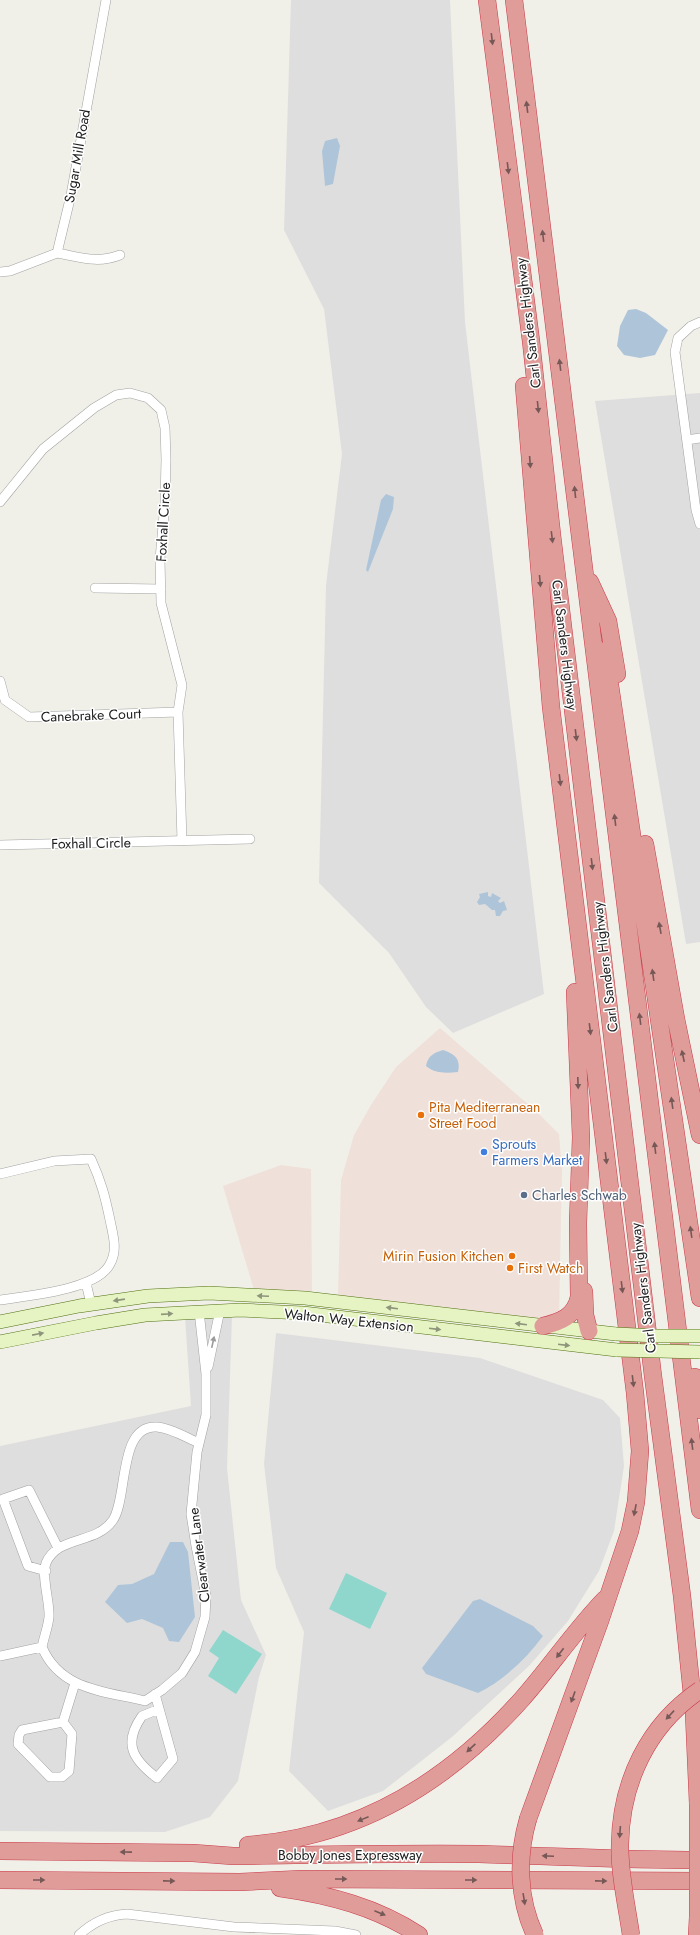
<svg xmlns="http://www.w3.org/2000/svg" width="700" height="1935" font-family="Jost,sans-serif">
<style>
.residential{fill:#dfdede}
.commercial{fill:#efe0da}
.pitch{fill:#8fd7cc}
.water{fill:#aec5d9}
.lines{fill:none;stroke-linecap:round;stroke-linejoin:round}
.street-casing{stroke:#a2a2a2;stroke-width:10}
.secondary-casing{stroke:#507010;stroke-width:14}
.highway-casing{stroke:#cb3a4a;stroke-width:18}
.street{stroke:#fff;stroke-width:9}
.secondary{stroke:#e6f4c3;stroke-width:13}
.highway{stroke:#df9c99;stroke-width:17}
.secondary-bridge-casing{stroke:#507010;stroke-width:14;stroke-linecap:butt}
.highway-bridge-casing{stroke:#cb3a4a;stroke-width:18;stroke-linecap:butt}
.secondary-bridge{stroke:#e6f4c3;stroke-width:13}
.highway-bridge{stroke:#df9c99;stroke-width:17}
.oneway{fill:#765857}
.oneway2{fill:#8d957a}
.oneway3{fill:#9b9b9b}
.food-dot{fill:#e8710a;stroke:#fff;stroke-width:1.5}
.shop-dot{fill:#3f7fe0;stroke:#fff;stroke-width:1.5}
.service-dot{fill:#5c6f8a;stroke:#fff;stroke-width:1.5}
.labels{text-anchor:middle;stroke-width:3;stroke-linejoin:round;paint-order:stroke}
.street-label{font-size:14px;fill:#212121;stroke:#fff}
.food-label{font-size:14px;fill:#c56008;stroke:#fff;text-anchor:start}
.shop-label{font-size:14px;fill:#366cbe;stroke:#fff;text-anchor:start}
.service-label{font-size:14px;fill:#4e5e75;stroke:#fff;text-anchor:start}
</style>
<rect width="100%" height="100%" fill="#f0f0e9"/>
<path class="residential" d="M291,0H450L465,322L544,994L453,1033L426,1007L389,953L319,883L326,585L342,454L324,309L284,230Z
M700,393V942L686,944L595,401Z
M232,1316L227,1468L241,1600L266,1655L259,1677L238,1781L210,1817L165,1832L0,1831V1446L191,1406L185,1317Z
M276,1333L480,1358L603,1400L620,1418L624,1466L614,1531L599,1571L568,1621L529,1666L452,1737L383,1791L328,1811L289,1771L304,1632L276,1568L264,1464Z"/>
<path class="commercial" d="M440,1028L537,1112L559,1134L562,1170L559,1319L548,1323L338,1297L341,1180L354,1135L371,1105L396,1067Z
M281,1165L311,1169L312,1291L254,1290L223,1186Z"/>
<path class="pitch" d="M346,1573L387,1593L370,1629L329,1609Z
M223,1630L262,1654L236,1694L208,1676L219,1658L209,1651Z"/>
<path class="water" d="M337,138L340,146L333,184L325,186L322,151L325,141Z
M636,309L646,313L668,330L655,355L640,358L624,355L617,346L620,326L628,310Z
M386,494L394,497L393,509L368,572L366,570L381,500Z
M488,892V896L491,897L492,893L501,898L498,901L500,903L504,901L507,910L503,911L500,916H496L495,910H492L485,904L479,905L477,902L480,897L479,894Z
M443,1050C455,1054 461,1059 458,1072C447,1073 435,1074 426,1066C428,1056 433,1053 443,1050Z
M170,1542H183L188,1552L195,1617L179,1642L169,1641L163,1628L142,1619L127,1623L105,1602L118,1585L132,1584L154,1574Z
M480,1599L533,1626L543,1636C526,1659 504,1680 478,1693L426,1674L422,1668L473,1601Z"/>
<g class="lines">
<g class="street-casing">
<path id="street" d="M57,253C80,257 97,264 120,255
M0,272L10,271L57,253L71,195L106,0
M700,322L691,326L678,338L675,352L696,510L700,524
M687,440L700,438
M0,502L43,449L94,408L116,395L130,393L148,398L161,410L165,428L166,459L165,503L160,559L161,603L182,685L178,712L182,841
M95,588L161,589
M0,681L5,700L29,717L178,712
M0,845L250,839
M0,1174L54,1161L91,1159C101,1181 105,1196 110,1220C113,1235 118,1250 110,1264C97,1290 27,1296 0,1300
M86,1283L91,1304
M208,1367L220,1310
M46,1571L28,1566L3,1499L29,1490L58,1548
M42,1647C60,1690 104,1691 145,1701L162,1690L182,1673L195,1652L205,1617L206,1596L196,1546L191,1514L197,1452L206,1415V1374L199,1311
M42,1647C44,1637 48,1627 49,1617C50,1602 41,1576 46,1563C58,1535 96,1545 113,1520C128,1498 118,1424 157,1427C171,1428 187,1438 199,1443
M0,1656L42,1647
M155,1694L173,1759L157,1778C132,1759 123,1743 142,1716L159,1709
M63,1722L72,1734L69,1771L62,1777H50L18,1744L19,1735L22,1730L63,1722L75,1683
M79,1935C93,1922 108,1915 127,1914L234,1927L335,1931L356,1935"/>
</g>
<g class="secondary-casing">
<path id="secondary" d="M0,1322L79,1306L148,1296L209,1293L305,1298L616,1334
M0,1342L96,1323L145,1315L240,1310L303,1313L617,1350"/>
</g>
<g class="highway-casing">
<path id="highway" d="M487,0L531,341L552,535L653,1376L682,1596L694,1714L698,1804
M514,0L700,1510
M524,386L551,707L635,1393L640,1451L636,1502L630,1531L600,1621L528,1819
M590,582L608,621L617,674
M594,645L607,665L700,1298
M645,844L676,1019L700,1135
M584,1291L585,1315L589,1331
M543,1326C561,1322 575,1316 579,1297L578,1223L581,1137L575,992
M695,1377L700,1410
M248,1845C360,1837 449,1781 522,1699C551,1666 575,1630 605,1599
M0,1851L193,1853L233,1856C315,1855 397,1853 479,1854C553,1856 626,1860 700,1860
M0,1880L240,1882L302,1879L700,1881
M280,1888C330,1895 376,1907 419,1935
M697,1935L698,1917"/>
</g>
<use href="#street" class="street"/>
<use href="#secondary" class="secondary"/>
<use href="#highway" class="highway"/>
<g class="secondary-bridge-casing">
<path id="secondary-bridge" d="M616,1334L657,1336H700
M617,1350L700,1352"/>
</g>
<g class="highway-bridge-casing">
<path id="highway-bridge" d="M698,1804V1917
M528,1819C517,1857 518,1899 535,1935
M631,1935C627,1907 619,1872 620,1844C621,1782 648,1725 700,1690"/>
</g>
<use href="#secondary-bridge" class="secondary-bridge"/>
<use href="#highway-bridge" class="highway-bridge"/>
</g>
<defs><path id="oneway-solid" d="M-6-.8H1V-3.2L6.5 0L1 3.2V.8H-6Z"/></defs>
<g class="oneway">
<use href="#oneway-solid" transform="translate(492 39) rotate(83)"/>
<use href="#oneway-solid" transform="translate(527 107) rotate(-97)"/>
<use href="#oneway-solid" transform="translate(508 168) rotate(83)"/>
<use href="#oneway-solid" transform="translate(543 236) rotate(-97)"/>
<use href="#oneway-solid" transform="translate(560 365) rotate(-97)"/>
<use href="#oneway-solid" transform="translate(538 407) rotate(84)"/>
<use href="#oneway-solid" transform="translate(530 462) rotate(86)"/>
<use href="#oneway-solid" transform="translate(575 492) rotate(-96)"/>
<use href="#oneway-solid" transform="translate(552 537) rotate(83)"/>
<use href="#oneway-solid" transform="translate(540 581) rotate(85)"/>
<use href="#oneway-solid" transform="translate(576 735) rotate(83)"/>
<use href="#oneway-solid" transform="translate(560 780) rotate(83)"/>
<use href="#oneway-solid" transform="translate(615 820) rotate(-97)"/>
<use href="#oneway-solid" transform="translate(592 864) rotate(83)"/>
<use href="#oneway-solid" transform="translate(660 928) rotate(-100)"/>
<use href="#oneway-solid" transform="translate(653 975) rotate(-98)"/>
<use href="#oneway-solid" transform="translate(640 1019) rotate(-97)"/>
<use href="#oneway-solid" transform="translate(590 1029) rotate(83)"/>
<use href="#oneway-solid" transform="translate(683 1056) rotate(-102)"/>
<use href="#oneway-solid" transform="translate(578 1083) rotate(88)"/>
<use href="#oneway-solid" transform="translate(672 1103) rotate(-98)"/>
<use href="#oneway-solid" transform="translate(655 1148) rotate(-97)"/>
<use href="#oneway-solid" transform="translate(606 1158) rotate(83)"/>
<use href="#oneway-solid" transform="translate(691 1232) rotate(-98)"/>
<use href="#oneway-solid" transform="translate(622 1287) rotate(83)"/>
<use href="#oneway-solid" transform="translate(633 1381) rotate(83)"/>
<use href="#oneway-solid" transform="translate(692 1444) rotate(-97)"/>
<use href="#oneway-solid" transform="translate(635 1510) rotate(101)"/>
<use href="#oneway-solid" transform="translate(560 1653) rotate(127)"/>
<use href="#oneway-solid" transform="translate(573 1697) rotate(110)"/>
<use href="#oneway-solid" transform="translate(670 1715) rotate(133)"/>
<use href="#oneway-solid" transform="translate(471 1748) rotate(137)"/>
<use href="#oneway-solid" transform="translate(363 1819) rotate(158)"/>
<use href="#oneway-solid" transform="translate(620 1832) rotate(94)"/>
<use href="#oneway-solid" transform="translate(126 1852) rotate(-179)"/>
<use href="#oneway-solid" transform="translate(548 1856) rotate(-178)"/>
<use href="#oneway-solid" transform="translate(341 1879)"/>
<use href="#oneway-solid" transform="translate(39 1880)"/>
<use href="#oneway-solid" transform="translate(471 1880)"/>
<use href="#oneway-solid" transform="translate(169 1881) rotate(1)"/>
<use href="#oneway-solid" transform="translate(601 1881) rotate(1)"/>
<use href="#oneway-solid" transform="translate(524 1899) rotate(81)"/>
<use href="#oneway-solid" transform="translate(380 1913) rotate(23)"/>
</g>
<g class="oneway2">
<use href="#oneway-solid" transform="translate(263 1296) rotate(-177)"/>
<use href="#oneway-solid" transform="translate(119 1300) rotate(172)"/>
<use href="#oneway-solid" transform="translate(392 1308) rotate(-173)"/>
<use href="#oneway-solid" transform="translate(167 1314) rotate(-4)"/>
<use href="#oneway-solid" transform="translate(521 1324) rotate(-173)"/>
<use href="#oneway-solid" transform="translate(435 1329) rotate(7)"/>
<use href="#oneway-solid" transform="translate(38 1334) rotate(-11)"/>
<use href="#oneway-solid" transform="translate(564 1345) rotate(7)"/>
</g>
<use class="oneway3" href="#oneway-solid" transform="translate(213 1342) rotate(-78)"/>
<g class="food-dot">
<circle cx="421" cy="1115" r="4"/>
<circle cx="512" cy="1256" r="4"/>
<circle cx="510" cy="1268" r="4"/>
</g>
<circle class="shop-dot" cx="484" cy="1152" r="4"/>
<circle class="service-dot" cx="524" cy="1195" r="4"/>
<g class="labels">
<g class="street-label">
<text transform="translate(77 156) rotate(-80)" y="5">Sugar Mill Road</text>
<text transform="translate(528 323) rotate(-97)" y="5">Carl Sanders Highway</text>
<text transform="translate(163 522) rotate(-87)" y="5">Foxhall Circle</text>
<text transform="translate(565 645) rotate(83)" y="5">Carl Sanders Highway</text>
<text transform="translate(91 715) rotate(-2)" y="5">Canebrake Court</text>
<text transform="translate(91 843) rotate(-1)" y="5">Foxhall Circle</text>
<text transform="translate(605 967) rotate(-97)" y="5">Carl Sanders Highway</text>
<text transform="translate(643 1288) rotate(-97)" y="5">Carl Sanders Highway</text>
<text transform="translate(349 1320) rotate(6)" y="5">Walton Way Extension</text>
<text transform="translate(199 1555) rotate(-97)" y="5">Clearwater Lane</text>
<text x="350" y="1860">Bobby Jones Expressway</text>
</g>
<g class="food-label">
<text x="429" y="1112">Pita Mediterranean<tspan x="429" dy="16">Street Food</tspan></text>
<text x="504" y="1261" text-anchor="end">Mirin Fusion Kitchen</text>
<text x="518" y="1273">First Watch</text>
</g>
<g class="shop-label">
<text x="492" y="1149">Sprouts<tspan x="492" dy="16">Farmers Market</tspan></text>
</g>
<g class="service-label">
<text x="532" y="1200">Charles Schwab</text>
</g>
</g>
</svg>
